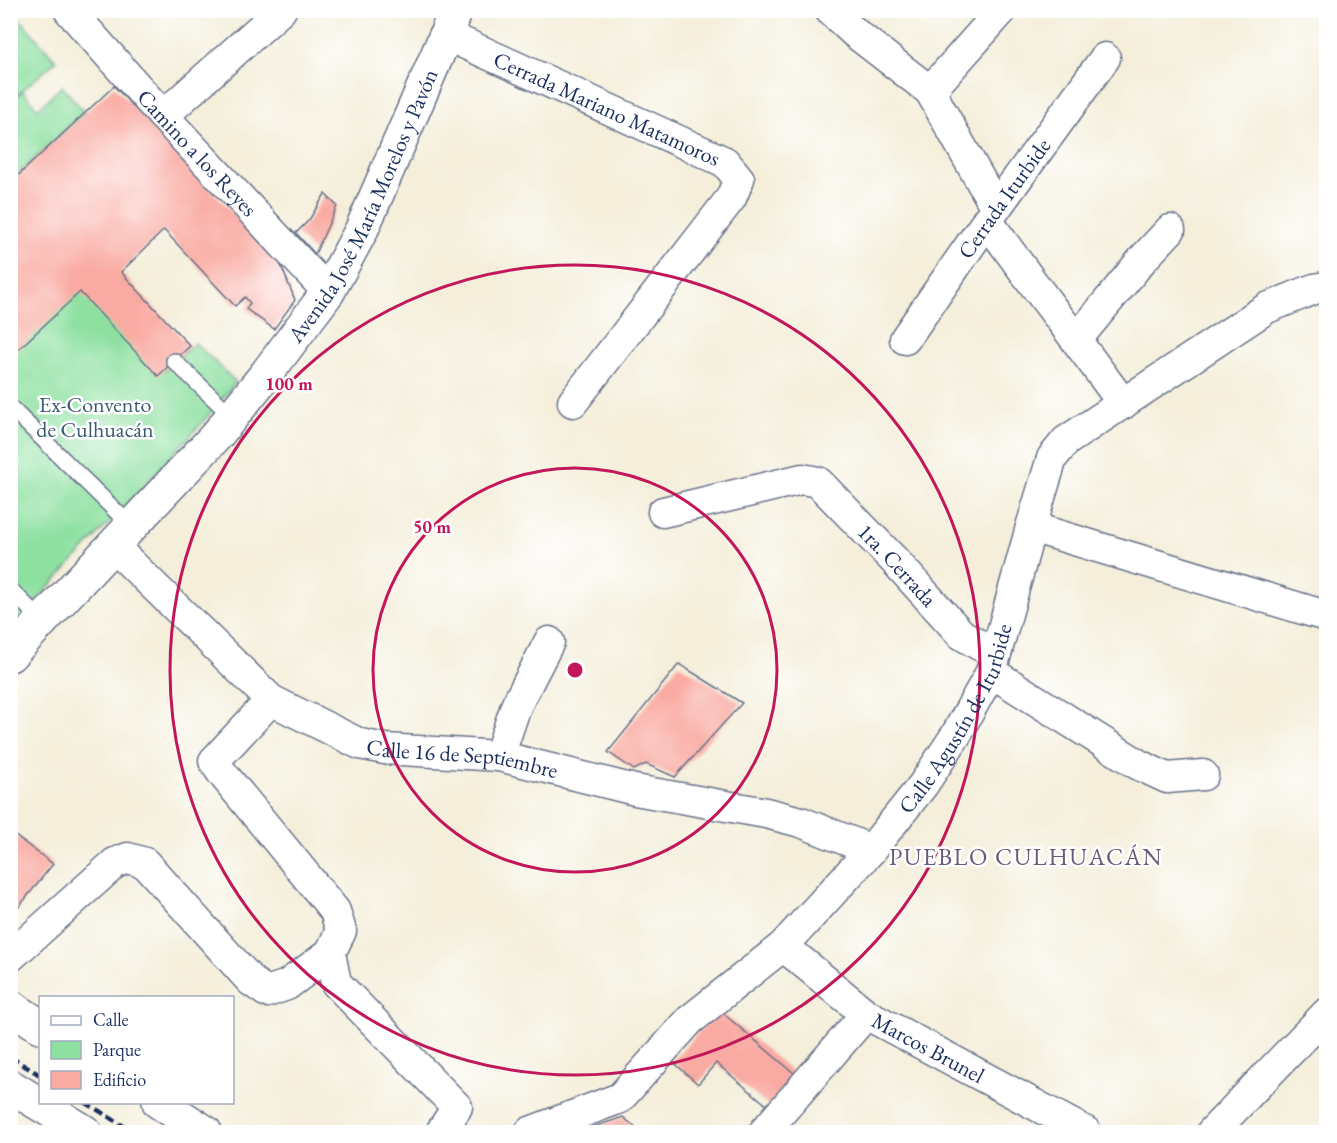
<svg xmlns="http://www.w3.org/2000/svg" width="1337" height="1143" font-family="'EB Garamond',serif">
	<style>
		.green { fill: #8ee0a1; stroke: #548880; stroke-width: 1.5 }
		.building { fill: #f9aaa2 }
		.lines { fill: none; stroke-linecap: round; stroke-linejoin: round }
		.lane-casing { stroke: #677289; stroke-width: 18 }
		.street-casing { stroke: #677289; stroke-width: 33 }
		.secondary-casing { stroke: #677289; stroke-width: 36 }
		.lane { stroke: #fff; stroke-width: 15 }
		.street { stroke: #fff; stroke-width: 30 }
		.secondary { stroke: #fff; stroke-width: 33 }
		.rail { stroke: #1b2f5e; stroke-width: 4.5; stroke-dasharray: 9 4.5; stroke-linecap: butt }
		.ring { fill: none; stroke: #c2185b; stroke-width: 3 }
		.labels { text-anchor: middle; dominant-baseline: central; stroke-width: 5; stroke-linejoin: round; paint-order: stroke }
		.street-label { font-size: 22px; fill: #1b2f5e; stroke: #fff }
		.park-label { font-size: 22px; fill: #385b6f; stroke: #fff }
		.neighbourhood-label { font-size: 24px; letter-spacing: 1.5px; fill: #695a76; stroke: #fff }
		.centre { fill: #c2185b; stroke: #fff; stroke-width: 3 }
		.ring-label { font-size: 18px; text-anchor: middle; font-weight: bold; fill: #c2185b; stroke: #fff; stroke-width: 5; stroke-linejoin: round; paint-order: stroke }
	</style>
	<rect width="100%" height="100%" fill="#fff"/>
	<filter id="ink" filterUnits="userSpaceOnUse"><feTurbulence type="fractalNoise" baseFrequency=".0167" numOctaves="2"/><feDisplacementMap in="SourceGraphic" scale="12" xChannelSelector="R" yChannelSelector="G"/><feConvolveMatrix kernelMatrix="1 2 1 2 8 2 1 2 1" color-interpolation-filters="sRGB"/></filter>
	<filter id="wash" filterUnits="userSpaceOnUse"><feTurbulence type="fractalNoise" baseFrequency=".008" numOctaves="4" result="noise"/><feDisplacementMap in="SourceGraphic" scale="24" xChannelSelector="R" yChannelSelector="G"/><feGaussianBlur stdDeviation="1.35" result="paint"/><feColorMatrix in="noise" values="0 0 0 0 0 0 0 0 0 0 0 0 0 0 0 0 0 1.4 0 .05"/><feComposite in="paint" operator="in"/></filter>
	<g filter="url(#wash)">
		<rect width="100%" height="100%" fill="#f4eeda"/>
		<g class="green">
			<polygon points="13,11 56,61 11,100 10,11"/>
			<polygon points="62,86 84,112 11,181 11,101 23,91 38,109"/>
			<polygon points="10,204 165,371 195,343 236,382 202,423 11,628"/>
		</g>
		<g id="blocks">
			<g class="building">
				<polygon points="114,86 280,263 295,300 274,329 246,309 250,303 245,297 235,306 164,230 121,272 190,346 158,376 80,292 10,357 10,183"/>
				<polygon points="325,194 337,206 315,254 296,233 309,220"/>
				<polygon points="679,664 742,703 675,777 646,764 634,770 608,752"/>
				<polygon points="10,832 53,864 10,918"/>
				<polygon points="719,1010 795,1074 768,1106 716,1063 698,1084 672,1061"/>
				<polygon points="623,1117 641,1132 579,1132"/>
			</g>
		</g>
	</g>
	<g filter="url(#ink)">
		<use href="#blocks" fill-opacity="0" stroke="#677289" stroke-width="1.5"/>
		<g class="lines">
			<g class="lane-casing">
				<g id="lane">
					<polyline points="174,361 232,416"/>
					<polyline points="10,407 132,527"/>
					<polyline points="10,589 43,622"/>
				</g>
			</g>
			<g class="street-casing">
				<g id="street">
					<path id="s1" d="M69 10 163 116 328 292"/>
					<polyline points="830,10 855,33 930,91 996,208"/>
					<path id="s2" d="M446 35 725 162 739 179 731 198 573 402"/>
					<polyline points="930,91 1002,10"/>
					<polyline points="163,116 281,10"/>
					<path d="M987 220C1031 283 1079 342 1123 404"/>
					<path id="s3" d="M905 339 996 208 1105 58"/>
					<polyline points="1077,339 1142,260 1170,230"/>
					<path id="s4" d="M663 512 802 479 818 482 895 561 961 634 979 645 997 650"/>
					<polyline points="1031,527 1326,616"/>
					<path id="s5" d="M114 547 271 700 360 744 385 749 499 756 635 790 766 813 801 822 871 850"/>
					<polyline points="991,672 1139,765 1167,778 1203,775"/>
					<polyline points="271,700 214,761 222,773 335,911 341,931 330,953 336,983 457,1107 441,1132"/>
					<polyline points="499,756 516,706 549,642"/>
					<path id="s6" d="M783 946 866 1014 1086 1132"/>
					<polyline points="10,957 115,863 128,858 145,863 251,981 267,992 287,985 330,953"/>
					<path id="s7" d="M530 1132 620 1098 690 1020 783 946 871 850 923 785 956 735 991 672 1031 527 1052 458 1066 441 1267 308 1314 289 1326 287"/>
					<polyline points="764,1132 866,1014"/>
					<polyline points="1212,1132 1326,1014"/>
				</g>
			</g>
			<g class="secondary-casing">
				<g id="secondary">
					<path id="s8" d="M10 655 217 435 267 373 328 292 361 231 446 35 455 10"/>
					<polyline points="10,1006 40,1026"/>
					<polyline points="10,1086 85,1132"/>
					<polyline points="159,1102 205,1132"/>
				</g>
			</g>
			<use href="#lane" class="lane"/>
			<use href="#street" class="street"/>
			<use href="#secondary" class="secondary"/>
			<g class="rail">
				<polyline points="10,1057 40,1075"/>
				<polyline points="85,1102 133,1132"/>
			</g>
		</g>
	</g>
	<g class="ring">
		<circle cx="575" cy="670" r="202"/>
		<circle cx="575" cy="670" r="405"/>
	</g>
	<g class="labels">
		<g class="street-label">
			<text stroke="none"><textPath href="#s2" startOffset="177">Cerrada Mariano Matamoros</textPath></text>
			<text stroke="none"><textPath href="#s1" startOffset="192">Camino a los Reyes</textPath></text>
			<text stroke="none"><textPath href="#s3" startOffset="172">Cerrada Iturbide</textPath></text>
			<text stroke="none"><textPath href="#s8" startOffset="576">Avenida José María Morelos y Pavón</textPath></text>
			<text stroke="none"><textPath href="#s4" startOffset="274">1ra. Cerrada</textPath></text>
			<text stroke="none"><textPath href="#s7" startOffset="608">Calle Agustín de Iturbide</textPath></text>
			<text stroke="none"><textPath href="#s5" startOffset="422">Calle 16 de Septiembre</textPath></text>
			<text stroke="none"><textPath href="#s6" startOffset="178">Marcos Brunel</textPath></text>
		</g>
		<g class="park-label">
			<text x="95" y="404">Ex-Convento<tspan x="95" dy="25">de Culhuacán</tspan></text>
		</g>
		<g class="neighbourhood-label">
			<text x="1026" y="856">PUEBLO CULHUACÁN</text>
		</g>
	</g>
	<circle cx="575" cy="670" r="9" class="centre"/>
	<g class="ring-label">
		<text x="289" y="390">100 m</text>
		<text x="432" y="533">50 m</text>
	</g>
	<rect width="1337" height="1143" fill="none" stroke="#fff" stroke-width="36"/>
	<rect x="39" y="996" width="195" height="108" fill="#ffffff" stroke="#a4acbf" stroke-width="1.5"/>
	<rect x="51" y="1016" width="30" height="9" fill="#ffffff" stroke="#a4acbf" stroke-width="1.5"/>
	<text x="93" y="1026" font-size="18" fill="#1b2f5e">Calle</text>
	<rect x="51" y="1041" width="30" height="18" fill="#8ee0a1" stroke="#a4acbf" stroke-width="1.5"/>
	<text x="93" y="1056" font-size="18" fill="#1b2f5e">Parque</text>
	<rect x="51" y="1071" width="30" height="18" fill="#f9aaa2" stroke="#a4acbf" stroke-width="1.5"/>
	<text x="93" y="1086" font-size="18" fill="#1b2f5e">Edificio</text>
</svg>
